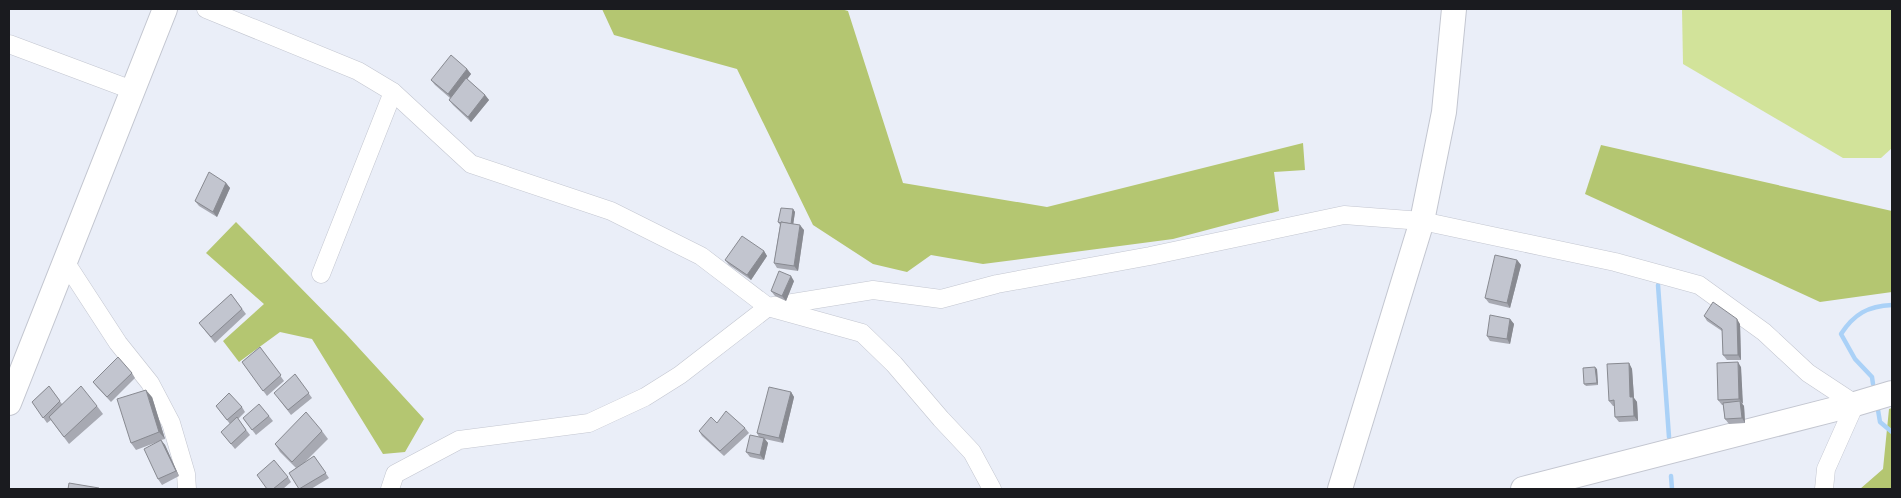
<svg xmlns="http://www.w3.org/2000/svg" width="1901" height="498" font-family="Overpass,sans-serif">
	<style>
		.green { fill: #d2e39a }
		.forest { fill: #b4c671 }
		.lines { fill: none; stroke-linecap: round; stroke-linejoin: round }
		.stream { stroke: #aad1f7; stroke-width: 4.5 }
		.street-casing { stroke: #c3c6d0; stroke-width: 19 }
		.secondary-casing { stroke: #c3c6d0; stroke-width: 26 }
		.street { stroke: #fff; stroke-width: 18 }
		.secondary { stroke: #fff; stroke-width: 24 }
		.wall { fill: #a7a9b2 }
		.shaded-wall { fill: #888a91 }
		.building { fill: #c2c5cf; stroke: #888a91 }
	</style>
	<rect width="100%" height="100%" fill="#eaeef8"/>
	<polygon class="green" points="1682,9 1892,9 1892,148 1881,158 1843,158 1683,64"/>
	<g class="forest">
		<polygon points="602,9 841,9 848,11 903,183 1047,207 1303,143 1305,170 1274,172 1279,211 1173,239 983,264 931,255 907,272 873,264 813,225 737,69 614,35"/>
		<polygon points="1601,145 1892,211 1892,292 1820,302 1585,194"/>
		<polygon points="236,222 346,334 424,419 405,452 383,454 312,339 280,332 239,362 223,341 264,304 206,253"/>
		<polygon points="1892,408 1892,489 1860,489 1883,469 1889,409"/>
	</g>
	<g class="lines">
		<g class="stream">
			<polyline points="1658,285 1669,437"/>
			<path d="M1873 384 1872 377 1855 359 1841 334C1854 314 1868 306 1892 305"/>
			<polyline points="1878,410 1880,422 1892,432"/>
			<polyline points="1671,476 1672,489"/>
		</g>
		<g class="street-casing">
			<g id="street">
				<polyline points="206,9 358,71 393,92 471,164 611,211 701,256 768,307 862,333 894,364 941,419 972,452 992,489"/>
				<polyline points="9,44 132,90"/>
				<polyline points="64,260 118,343 150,383 171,423 186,474 187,489"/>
				<polyline points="321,274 393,92"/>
				<polyline points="390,489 395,474 459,440 589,423 645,397 680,375 768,307 873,290 941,299 997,284 1150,256 1344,215 1422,221 1615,262 1699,285 1764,332 1808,373 1855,404 1826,469 1824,489"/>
			</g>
		</g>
		<g class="secondary-casing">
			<g id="secondary">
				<polyline points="9,403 165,9"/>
				<polyline points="1340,489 1422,221 1444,112 1454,9"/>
				<polyline points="1523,489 1855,404 1892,393"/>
			</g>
		</g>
		<use href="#street" class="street"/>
		<use href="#secondary" class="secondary"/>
	</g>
	<g class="wall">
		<polygon points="467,69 471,74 467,79 485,95 489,100 471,122 453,105 449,100 450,98 435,85 431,80"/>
		<polygon points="226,183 230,188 217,217 199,206 195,201"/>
		<polygon points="793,209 795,212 793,224 804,230 798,271 777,268 774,263 780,225 778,222"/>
		<polygon points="764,251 767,256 751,280 729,265 725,260"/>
		<polygon points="1517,260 1521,265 1510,308 1489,303 1485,298"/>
		<polygon points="794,281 786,301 775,296 771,291"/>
		<polygon points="231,294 246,314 215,343 199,323"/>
		<polygon points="1704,316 1740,324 1741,360 1727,360 1723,355 1722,331 1707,321"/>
		<polygon points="1510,319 1514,324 1510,344 1490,341 1487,336"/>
		<polygon points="260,347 284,381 267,396 242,362"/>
		<polygon points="1629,363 1632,369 1634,398 1637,402 1638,421 1619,422 1615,417 1614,406 1613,406 1609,401"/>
		<polygon points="1741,367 1742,404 1744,406 1745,423 1729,424 1725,419 1723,405 1722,405 1718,400"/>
		<polygon points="1597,369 1598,385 1586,386 1584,384"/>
		<polygon points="132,373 135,378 111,402 97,387 93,382"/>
		<polygon points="295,374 312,398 291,415 278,398"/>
		<polygon points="49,386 62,404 97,406 103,414 69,444 51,420 47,423 32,402"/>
		<polygon points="791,392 794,397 783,443 765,439 768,443 764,460 750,457 746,452 759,437 757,433"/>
		<polygon points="152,397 165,439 161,440 165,445 179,476 162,485 158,479 160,441 136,450 131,443"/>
		<polygon points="216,406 242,407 245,412 238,419 250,435 235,449 221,432 230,424"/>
		<polygon points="269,416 273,421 256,435 243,418"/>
		<polygon points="717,423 745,428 749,433 724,456 702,436 699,431"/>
		<polygon points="322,431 328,439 303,464 314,456 329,478 311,489 300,489 289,473 296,468 280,452 275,444"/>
		<polygon points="288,477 291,482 283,489 267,489"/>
	</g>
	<g class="shaded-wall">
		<polygon points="467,69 471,74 452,99 448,94"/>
		<polygon points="485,95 489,100 471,122 468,117"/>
		<polygon points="226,183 230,188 217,217 213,212"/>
		<polygon points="793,209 795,212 793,226 791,224"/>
		<polygon points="800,225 804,230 798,271 794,266"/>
		<polygon points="764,251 767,256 751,280 747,275"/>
		<polygon points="1517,260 1521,265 1510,308 1507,303"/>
		<polygon points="791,276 794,281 786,301 782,296"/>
		<polygon points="1510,319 1514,324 1510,344 1507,339"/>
		<polygon points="1737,319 1740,324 1741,360 1738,355"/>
		<polygon points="1738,362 1741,367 1743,404 1739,399"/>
		<polygon points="1629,363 1632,369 1634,398 1637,402 1638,421 1634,416 1630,397"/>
		<polygon points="1595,367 1597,369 1598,385 1597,383"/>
		<polygon points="146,390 152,397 165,439 159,432"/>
		<polygon points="791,392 794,397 783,443 779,438"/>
		<polygon points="1740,401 1744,406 1745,423 1742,418"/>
		<polygon points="764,438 768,443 764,460 760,455"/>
		<polygon points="161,440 165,445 179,476 176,471"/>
	</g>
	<g class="building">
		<polygon points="451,55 467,69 448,94 431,80"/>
		<polygon points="466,78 485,95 468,117 449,100"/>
		<polygon points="209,172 226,183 213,212 195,201"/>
		<polygon points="781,208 793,209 791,224 781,222 781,223 778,222"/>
		<polygon points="781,222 800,225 794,266 774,263"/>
		<polygon points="742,236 764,251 747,275 725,260"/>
		<polygon points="1495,255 1517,260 1507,303 1485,298"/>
		<polygon points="779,271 791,276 782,296 771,291"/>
		<polygon points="231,294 242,309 211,337 199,323"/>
		<polygon points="1713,302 1737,319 1738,355 1723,355 1722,329 1704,316"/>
		<polygon points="1490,315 1510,319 1507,339 1487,336"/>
		<polygon points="260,347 281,375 263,391 242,362"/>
		<polygon points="118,357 132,373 107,397 93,382"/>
		<polygon points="1738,362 1739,399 1718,400 1717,363"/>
		<polygon points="1629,363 1630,397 1633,397 1634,416 1615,417 1614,400 1609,401 1607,364"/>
		<polygon points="1595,367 1597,383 1584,384 1583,368"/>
		<polygon points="295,374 309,393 288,410 274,393"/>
		<polygon points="49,386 60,401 43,418 32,402"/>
		<polygon points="81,386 97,406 64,437 49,417"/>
		<polygon points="769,387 791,392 779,438 757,433"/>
		<polygon points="146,390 159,432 131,443 117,399"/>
		<polygon points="229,393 242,407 227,420 216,406"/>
		<polygon points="1740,401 1742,418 1725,419 1723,403"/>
		<polygon points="259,404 269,416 252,430 243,418"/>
		<polygon points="726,411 745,428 720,451 699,431 711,417 717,423"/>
		<polygon points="306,412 322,431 292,462 275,444"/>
		<polygon points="237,417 246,430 231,444 221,432"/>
		<polygon points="750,435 764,438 760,455 746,452"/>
		<polygon points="161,440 176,471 158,479 144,449"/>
		<polygon points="314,456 326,473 299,489 289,473"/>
		<polygon points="274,460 288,477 273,489 267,489 257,475"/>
		<polygon points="69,483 99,488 99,489 68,489"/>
	</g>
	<rect width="1901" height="498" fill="none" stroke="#1a1b1f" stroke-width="20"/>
</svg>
